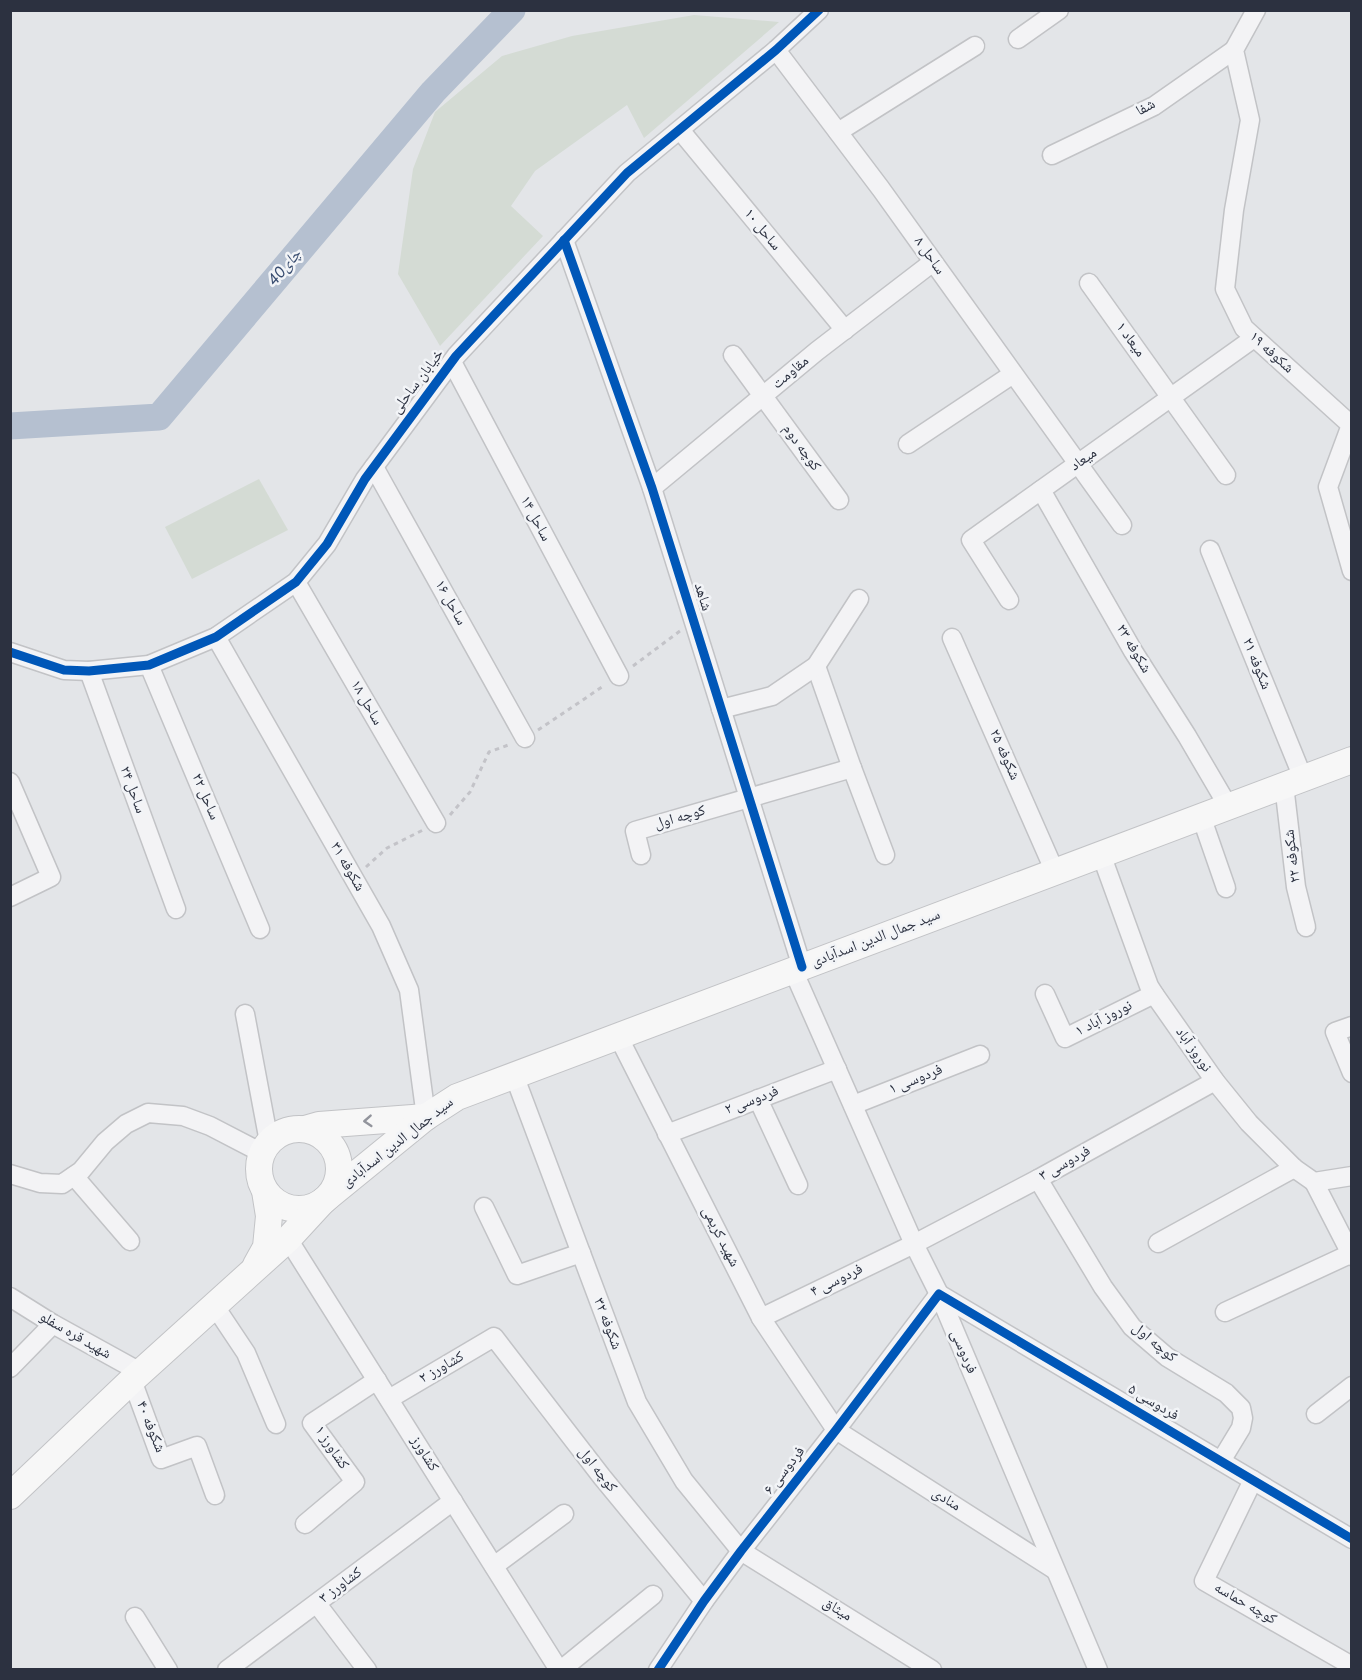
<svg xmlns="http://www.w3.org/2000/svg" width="1362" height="1680" font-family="Overpass,'Noto Naskh Arabic',sans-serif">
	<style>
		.green { fill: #d4dbd4 }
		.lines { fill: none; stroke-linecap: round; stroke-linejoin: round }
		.river { stroke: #b5c0d0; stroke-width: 27 }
		.minor-casing { stroke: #c2c3c6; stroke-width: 21 }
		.secondary-casing { stroke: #c2c3c6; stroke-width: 28 }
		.path { stroke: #c3c3c8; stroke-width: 3; stroke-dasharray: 4.5 4.5; stroke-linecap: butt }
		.minor { stroke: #f3f3f5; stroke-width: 18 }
		.secondary { stroke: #f7f7f7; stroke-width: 26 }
		.cycleway-casing { stroke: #f2f4f7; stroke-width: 13 }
		.cycleway { stroke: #0057b8; stroke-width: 9 }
		.oneway { stroke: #92949c }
		.labels { text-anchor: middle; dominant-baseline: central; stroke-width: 5; stroke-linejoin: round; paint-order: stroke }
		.street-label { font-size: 15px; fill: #2c3140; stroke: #f2f4f7 }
		.water-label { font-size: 16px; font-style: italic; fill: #394d70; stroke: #f2f4f7 }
	</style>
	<rect width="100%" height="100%" fill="#e3e5e8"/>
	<g class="green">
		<polygon points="694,15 779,22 644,138 627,105 535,171 511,206 543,236 440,346 398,274 413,169 435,112 502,56 572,36"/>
		<polygon points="259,479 288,530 192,579 165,527"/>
	</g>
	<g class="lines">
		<polyline class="river" points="10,426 159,417 433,92 512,10"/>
		<g class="minor-casing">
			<g id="minor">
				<polyline points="1256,10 1234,50 1250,120 1234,210 1225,289 1244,328 1351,425 1328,487 1352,571"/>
				<polyline points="1018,39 1059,10"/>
				<polyline points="776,50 881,189 1122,525"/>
				<polyline points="680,130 845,330"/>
				<polyline points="838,132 975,46"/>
				<polyline points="1052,155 1154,106 1234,50"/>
				<polyline points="564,240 652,488 802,967"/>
				<polyline points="1089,283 1226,475"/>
				<polyline points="733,355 839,500"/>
				<polyline points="452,362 619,676"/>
				<polyline points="908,444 1013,374"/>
				<polyline points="374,467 525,738"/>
				<polyline points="652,488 817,351 933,262"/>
				<polyline points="1041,490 1133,651 1187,736 1228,806"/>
				<polyline points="1210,550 1303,778"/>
				<polyline points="296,582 436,823"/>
				<polyline points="1009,600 971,540 1254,338"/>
				<polyline points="216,637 381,926 409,990 426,1117"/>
				<polyline points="952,638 1055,872"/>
				<polyline points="10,652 64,670 89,671 149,665 216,637 296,582 327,544 365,479 456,356 627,173 776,50 819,10"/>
				<polyline points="149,665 260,929"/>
				<polyline points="816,666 852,768 885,855"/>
				<polyline points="89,671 176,909"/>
				<polyline points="721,709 772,696 816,666 859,599"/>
				<polyline points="10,782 51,877 10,897"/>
				<polyline points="1284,785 1296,887 1306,927"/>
				<polyline points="1201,816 1226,888"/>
				<polyline points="1101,854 1149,986 1154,994 1215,1081 1249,1123 1294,1168 1314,1182 1352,1176"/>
				<polyline points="641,855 635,831 852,768"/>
				<polyline points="793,970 914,1244 939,1294 1098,1670"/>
				<polyline points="1045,994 1065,1038 1154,994"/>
				<polyline points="245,1014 269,1142"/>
				<polyline points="1352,1026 1335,1032 1352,1073"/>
				<polyline points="618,1036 761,1318 836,1430 1055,1570"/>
				<polyline points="514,1075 637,1402 684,1481 741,1551 932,1670"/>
				<polyline points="758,1099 798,1185"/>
				<polyline points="853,1105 980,1055"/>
				<polyline points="667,1134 837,1069"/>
				<polyline points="10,1174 40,1183 62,1184 81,1171 105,1142 126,1124 148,1113 183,1116 210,1126 262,1153"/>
				<polyline points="74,1176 130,1241"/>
				<polyline points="1038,1179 1103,1287 1132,1327 1167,1357 1226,1393 1241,1408 1243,1418 1241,1428 1221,1461"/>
				<polyline points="1314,1182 1352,1256"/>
				<polyline points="484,1207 517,1275 581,1253"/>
				<polyline points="288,1239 559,1670"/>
				<polyline points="1158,1243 1294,1168"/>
				<polyline points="10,1297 53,1324 140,1372"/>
				<polyline points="214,1305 246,1353 276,1424"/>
				<polyline points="1225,1312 1350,1254"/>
				<polyline points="761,1318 914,1244 1038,1179 1215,1081"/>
				<polyline points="10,1368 53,1324"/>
				<polyline points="132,1380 161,1459 197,1446 215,1495"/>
				<polyline points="389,1399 494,1337 602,1477 704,1601"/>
				<polyline points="1316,1414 1352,1386"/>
				<polyline points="1253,1480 1204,1581 1352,1666"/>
				<polyline points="305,1524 355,1482 312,1423 377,1380"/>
				<polyline points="494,1566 564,1514"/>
				<polyline points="317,1604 367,1670"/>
				<polyline points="135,1617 168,1670"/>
				<polyline points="227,1670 453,1501"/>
				<polyline points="561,1670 653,1595"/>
				<polyline points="658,1670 704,1601 741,1551 836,1430 939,1294 1352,1539"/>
			</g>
		</g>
		<g class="secondary-casing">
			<g id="secondary">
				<polyline points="305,1129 319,1125 426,1117"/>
				<circle cx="299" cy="1169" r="40"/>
				<polyline points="256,1265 266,1247 269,1216 265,1191"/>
				<polyline points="10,1496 132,1380 288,1239 323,1201 426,1117 457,1097 1352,760"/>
			</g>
		</g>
		<g class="path">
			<polyline points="633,666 680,631"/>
			<polyline points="538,730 605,685"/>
			<polyline points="450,815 470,792 489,752 511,744"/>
			<polyline points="366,867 387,848 423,830"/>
		</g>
		<use href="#minor" class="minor"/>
		<use href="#secondary" class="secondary"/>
		<g class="cycleway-casing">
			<g id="cycleway">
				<polyline points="564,240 652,488 802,967"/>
				<polyline points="10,652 64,670 89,671 149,665 216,637 296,582 327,544 365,479 456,356 627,173 776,50 819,10"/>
				<polyline points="658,1670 704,1601 741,1551 836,1430 939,1294 1352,1539"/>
			</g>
		</g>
		<use href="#cycleway" class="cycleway"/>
	</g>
	<defs><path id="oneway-chevron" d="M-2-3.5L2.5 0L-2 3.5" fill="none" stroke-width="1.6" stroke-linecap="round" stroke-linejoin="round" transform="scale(1.5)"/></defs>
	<use class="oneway" href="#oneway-chevron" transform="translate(368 1121) rotate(176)"/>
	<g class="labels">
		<g class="street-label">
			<text transform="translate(1146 108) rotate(-29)">شفا</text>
			<text transform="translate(762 230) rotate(51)">ساحل ۱۰</text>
			<text transform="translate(929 256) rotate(55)">ساحل ۸</text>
			<text transform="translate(1130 340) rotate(54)">میعاد ۱</text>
			<text transform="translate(1271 353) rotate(42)">شکوفه ۱۹</text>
			<text transform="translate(791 373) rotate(-40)">مقاومت</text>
			<text transform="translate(418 382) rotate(-53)">خیابان ساحلی</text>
			<text transform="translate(801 448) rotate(54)">کوچه دوم</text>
			<text transform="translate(1084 460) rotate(-35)">میعاد</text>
			<text transform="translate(535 519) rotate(62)">ساحل ۱۴</text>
			<text transform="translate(702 597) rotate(73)">شاهد</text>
			<text transform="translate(450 603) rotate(61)">ساحل ۱۶</text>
			<text transform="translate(1133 649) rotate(59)">شکوفه ۲۳</text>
			<text transform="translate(1256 664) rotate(68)">شکوفه ۲۱</text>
			<text transform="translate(366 703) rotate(60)">ساحل ۱۸</text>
			<text transform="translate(1004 755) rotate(66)">شکوفه ۲۵</text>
			<text transform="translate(132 790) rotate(70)">ساحل ۲۴</text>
			<text transform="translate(205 797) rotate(67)">ساحل ۲۲</text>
			<text transform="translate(680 818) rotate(-16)">کوچه اول</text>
			<text transform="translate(1293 856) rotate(-97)">شکوفه ۲۲</text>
			<text transform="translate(347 867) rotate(60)">شکوفه ۳۱</text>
			<text transform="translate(876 939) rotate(-21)">سید جمال الدین اسدآبادی</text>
			<text transform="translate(1104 1019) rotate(-27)">نوروز آباد ۱</text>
			<text transform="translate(1193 1050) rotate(55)">نوروز آباد</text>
			<text transform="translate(916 1080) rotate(-22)">فردوسی ۱</text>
			<text transform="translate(752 1101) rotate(-21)">فردوسی ۲</text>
			<text transform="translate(398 1143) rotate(-38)">سید جمال الدین اسدآبادی</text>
			<text transform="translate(1065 1164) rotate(-29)">فردوسی ۳</text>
			<text transform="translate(720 1237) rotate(63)">شهید کریمی</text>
			<text transform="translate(837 1281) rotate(-26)">فردوسی ۴</text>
			<text transform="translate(607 1324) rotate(69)">شکوفه ۳۲</text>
			<text transform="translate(75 1336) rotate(30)">شهید قره سفلو</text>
			<text transform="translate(1154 1343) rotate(40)">کوچه اول</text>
			<text transform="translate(963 1352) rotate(67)">فردوسی</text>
			<text transform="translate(442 1368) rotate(-30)">کشاورز ۲</text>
			<text transform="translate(1153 1403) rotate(31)">فردوسی ۵</text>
			<text transform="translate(150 1427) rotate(68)">شکوفه ۴۰</text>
			<text transform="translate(331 1448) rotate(56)">کشاورز ۱</text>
			<text transform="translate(424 1454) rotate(58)">کشاورز</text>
			<text transform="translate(597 1470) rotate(52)">کوچه اول</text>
			<text transform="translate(785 1471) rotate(-52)">فردوسی ۶</text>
			<text transform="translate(946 1500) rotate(32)">منادی</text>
			<text transform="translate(341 1586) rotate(-37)">کشاورز ۳</text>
			<text transform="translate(1245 1604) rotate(30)">کوچه حماسه</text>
			<text transform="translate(837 1610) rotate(32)">میثاق</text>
		</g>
		<g class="water-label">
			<text transform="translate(285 268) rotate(-50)">40چای</text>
		</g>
	</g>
	<rect width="1362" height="1680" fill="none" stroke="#2c3140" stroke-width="24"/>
</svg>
